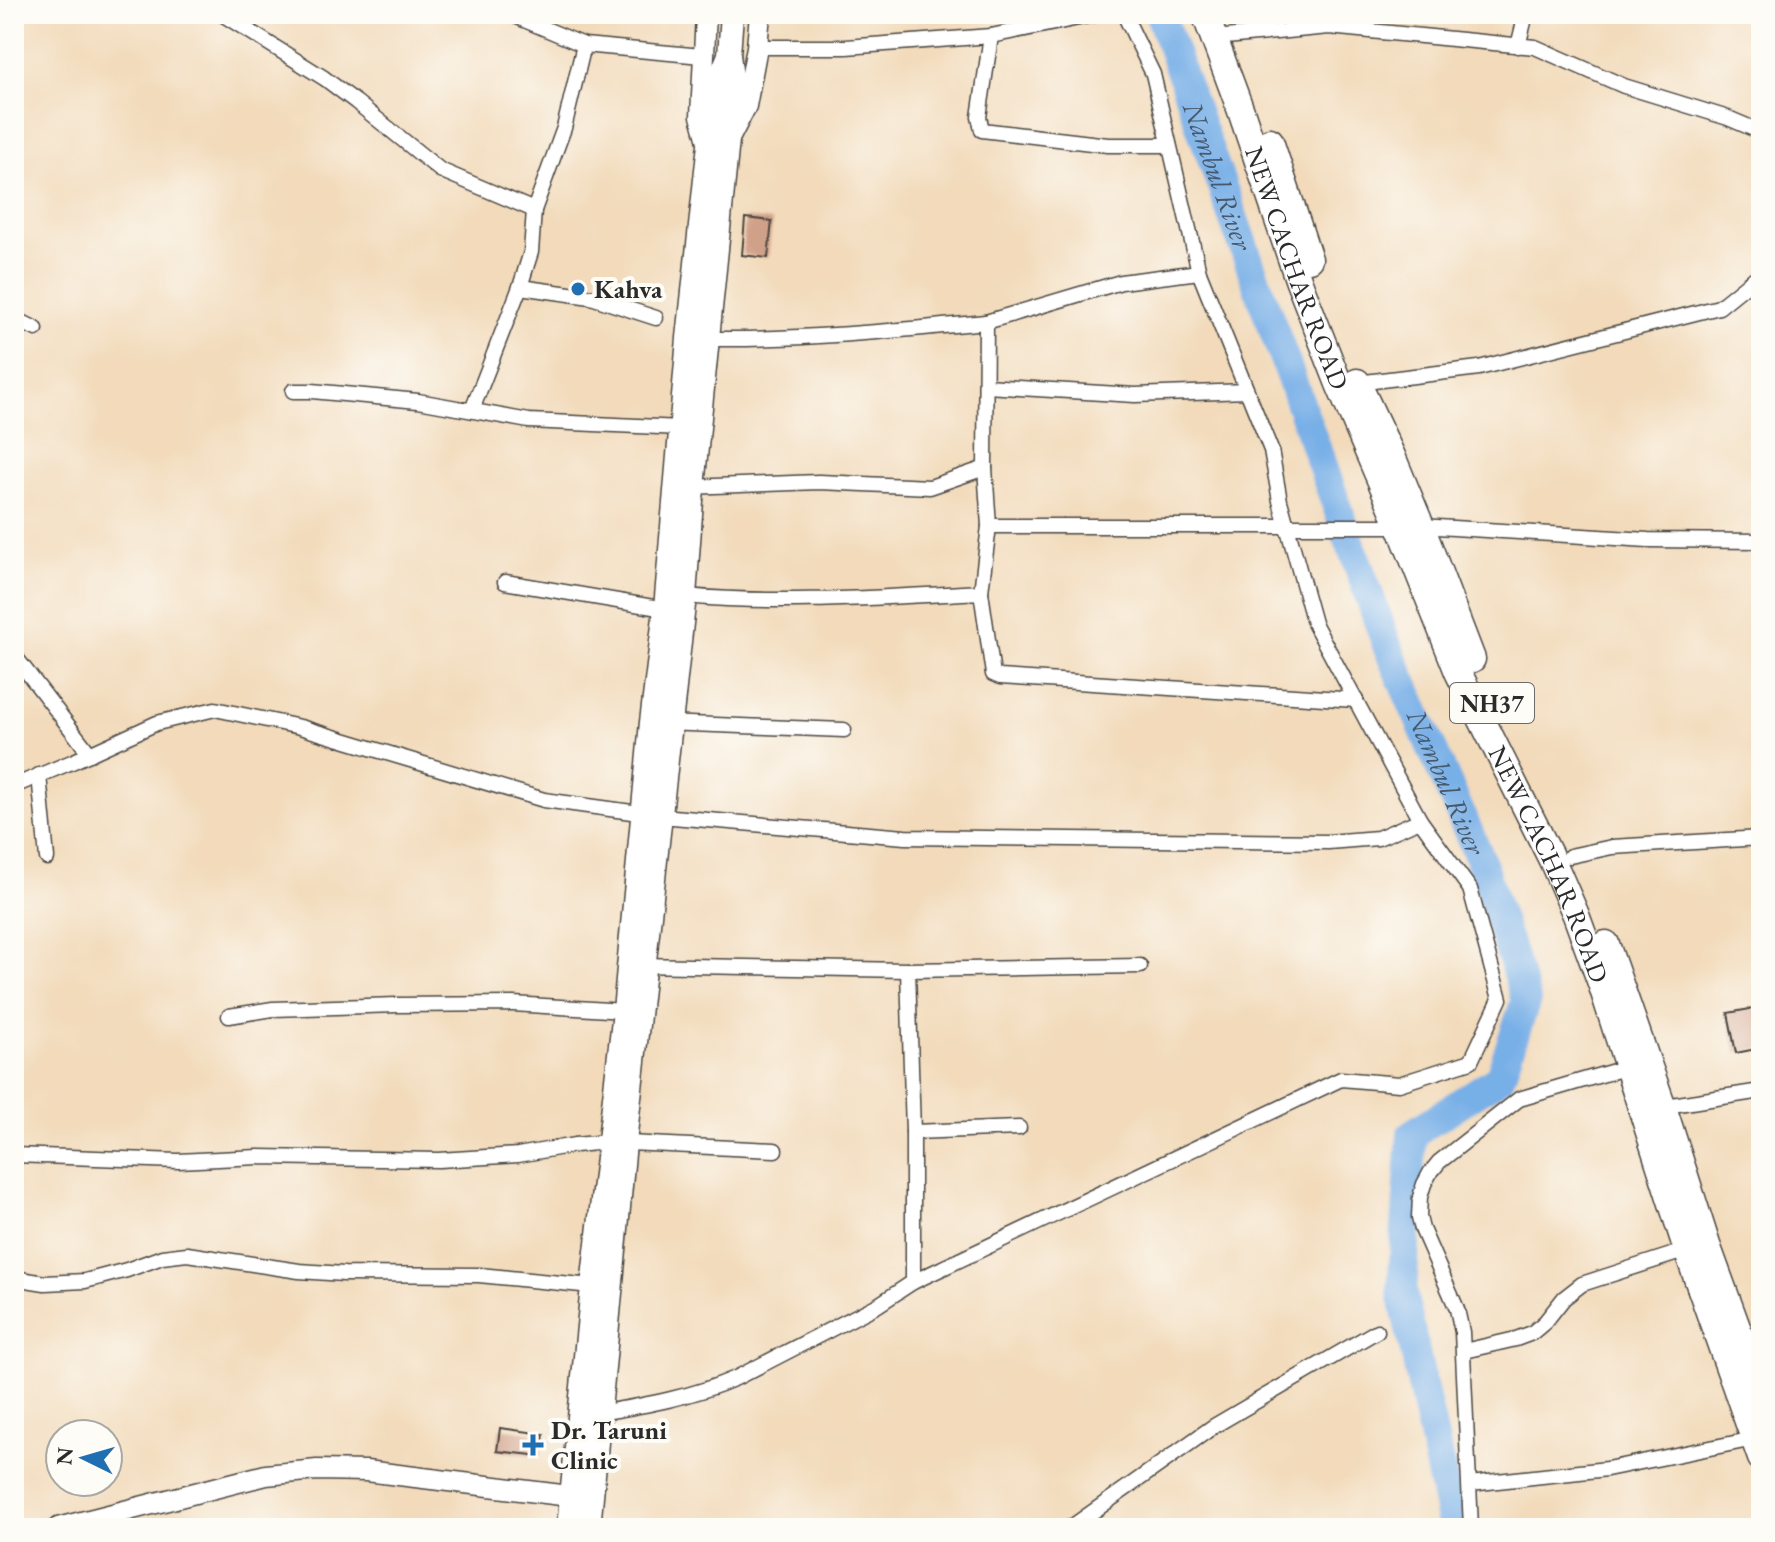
<svg xmlns="http://www.w3.org/2000/svg" width="1775" height="1542" font-family="'EB Garamond',serif">
	<style>
		.lines { fill: none; stroke-linecap: round; stroke-linejoin: round }
		.river { stroke: #77afe7; stroke-width: 30 }
		.building { fill: #d1a088 }
		.street-casing { stroke: #494540; stroke-width: 17 }
		.secondary-casing { stroke: #494540; stroke-width: 23 }
		.primary-casing { stroke: #494540; stroke-width: 25 }
		.highway-casing { stroke: #494540; stroke-width: 29 }
		.street { stroke: #fff; stroke-width: 14 }
		.secondary { stroke: #fff; stroke-width: 20 }
		.primary { stroke: #fff; stroke-width: 22 }
		.highway { stroke: #fff; stroke-width: 26 }
		.poi-dot { fill: #1f6fb2; stroke: #fdfcf7; stroke-width: 3 }
		.labels { text-anchor: middle; dominant-baseline: central; stroke-width: 8; stroke-linejoin: round; paint-order: stroke }
		.shield { fill: #fdfcf7; stroke: #6a6a68; stroke-width: 2 }
		.shield-label { font-size: 24px; font-weight: bold; fill: #2b2b2b }
		.street-label { font-size: 26px; fill: #2b2b2b; stroke: #fdfcf7 }
		.poi-label { font-size: 26px; font-weight: bold; fill: #2b2b2b; stroke: #fdfcf7; text-anchor: start }
		.water-label { font-size: 28px; font-style: italic; fill: #46596d; stroke: #fdfcf7 }
	</style>
	<rect width="100%" height="100%" fill="#fdfcf7"/>
	<filter id="ink" filterUnits="userSpaceOnUse"><feTurbulence type="fractalNoise" baseFrequency=".0125" numOctaves="2"/><feDisplacementMap in="SourceGraphic" scale="16" xChannelSelector="R" yChannelSelector="G"/><feConvolveMatrix kernelMatrix="1 2 1 2 8 2 1 2 1" color-interpolation-filters="sRGB"/></filter>
	<filter id="wash" filterUnits="userSpaceOnUse"><feTurbulence type="fractalNoise" baseFrequency=".006" numOctaves="4" result="noise"/><feDisplacementMap in="SourceGraphic" scale="32" xChannelSelector="R" yChannelSelector="G"/><feGaussianBlur stdDeviation="1.8" result="paint"/><feColorMatrix in="noise" values="0 0 0 0 0 0 0 0 0 0 0 0 0 0 0 0 0 1.4 0 .05"/><feComposite in="paint" operator="in"/></filter>
	<g filter="url(#wash)">
		<rect width="100%" height="100%" fill="#f2daba"/>
		<g class="lines">
			<path class="river" id="s1" d="M1160 14 1388 648 1479 856 1526 1000 1500 1077 1412 1134 1402 1292 1453 1528"/>
		</g>
		<g id="blocks">
			<g class="building">
				<polygon points="745,218 772,221 768,258 742,255"/>
				<polygon points="1761,1007 1761,1048 1736,1053 1728,1013"/>
				<polygon points="500,1428 544,1434 541,1456 497,1451"/>
			</g>
		</g>
	</g>
	<g filter="url(#ink)">
		<use href="#blocks" fill-opacity="0" stroke="#494540" stroke-width="2"/>
		<g class="lines">
			<g class="street-casing">
				<g id="street">
					<polyline points="222,14 324,78 356,102 440,170 534,210"/>
					<polyline points="510,14 584,45 702,56"/>
					<polyline points="1124,14 1153,74 1199,272"/>
					<polyline points="991,36 979,117 982,130 1108,145 1169,145"/>
					<polyline points="1215,38 1329,27 1535,47 1624,86 1728,118 1761,132"/>
					<polyline points="1518,46 1526,14"/>
					<polyline points="757,47 846,47 991,36 1098,14"/>
					<polyline points="520,287 591,297 656,318"/>
					<polyline points="14,318 36,329"/>
					<polyline points="986,322 1121,282 1199,272 1271,450 1280,501 1287,526 1421,526 1648,540 1761,541"/>
					<polyline points="1357,383 1479,368 1719,307 1761,273"/>
					<polyline points="986,386 1135,395 1247,391"/>
					<polyline points="293,391 312,391 418,401 529,421 681,428"/>
					<polyline points="472,410 520,287 531,252 534,210 564,128 584,45"/>
					<polyline points="985,468 989,526"/>
					<path d="M688 487 819 482 930 487 985 468 986 322C894 331 801 340 707 339"/>
					<polyline points="505,582 665,609"/>
					<polyline points="981,592 993,674 1000,677 1356,700"/>
					<polyline points="14,655 90,754"/>
					<polyline points="664,723 844,730"/>
					<polyline points="39,775 47,858"/>
					<polyline points="14,786 74,761 157,723 215,709 300,727 544,800 661,816 905,837 1328,842 1378,838 1420,820"/>
					<polyline points="1570,856 1612,847 1761,838"/>
					<polyline points="637,965 908,970"/>
					<polyline points="229,1016 273,1009 397,1005 513,1004 624,1011"/>
					<polyline points="1659,1107 1761,1091"/>
					<polyline points="913,1132 1019,1128"/>
					<polyline points="14,1155 178,1161 258,1157 439,1160 518,1155 575,1145 608,1142 775,1150"/>
					<polyline points="14,1278 45,1283 85,1281 127,1270 162,1257 187,1254 299,1271 344,1274 479,1275 592,1286"/>
					<polyline points="913,1282 913,1132 908,970 1140,966"/>
					<polyline points="1464,1351 1516,1339 1532,1333 1545,1322 1564,1298 1582,1284 1687,1250"/>
					<path d="M599 1413C647 1405 692 1397 736 1378L878 1305 913 1282 1341 1079 1399 1084 1471 1061 1500 999 1470 889 1420 820 1314 623 1287 526H989L981 592C882 597 783 605 685 596"/>
					<polyline points="1470,1484 1607,1469 1754,1439"/>
					<polyline points="1070,1528 1214,1426 1377,1331"/>
					<polyline points="1471,1528 1462,1332 1457,1309 1422,1229 1419,1217 1420,1197 1424,1184 1430,1173 1439,1162 1519,1099 1628,1067"/>
				</g>
			</g>
			<g class="secondary-casing">
				<g id="secondary">
					<polyline points="706,14 701,116 709,145"/>
					<polyline points="730,137 746,106 757,47 760,14"/>
					<polyline points="58,1528 266,1475 317,1470 366,1471 586,1498"/>
				</g>
			</g>
			<g class="primary-casing">
				<g id="primary">
					<polyline points="568,1528 592,1286 624,1011 651,722 665,609 688,338 706,170 716,86 729,55"/>
					<polyline points="589,1528 625,1143 685,596 693,487 728,140 733,85 729,55 732,14"/>
				</g>
			</g>
			<g class="highway-casing">
				<g id="highway">
					<path id="s2" d="M1205 14 1241 111 1299 282 1339 384 1400 526 1458 672 1552 860 1576 915 1601 983 1687 1250 1761 1458"/>
					<polyline points="1270,141 1309,259"/>
					<polyline points="1357,382 1392,456 1421,526 1472,659"/>
					<polyline points="1606,944 1663,1107 1707,1245 1761,1393"/>
				</g>
			</g>
			<use href="#street" class="street"/>
			<use href="#secondary" class="secondary"/>
			<use href="#primary" class="primary"/>
			<use href="#highway" class="highway"/>
		</g>
	</g>
	<g class="poi-dot">
		<circle cx="578" cy="289" r="8"/>
		<path d="M529 1433h8v8h8v8h-8v8h-8v-8h-8v-8h8z"/>
	</g>
	<g class="labels">
		<rect class="shield" x="1450" y="683" width="84" height="40" rx="6"/>
		<g class="shield-label">
			<text x="1492" y="703">NH37</text>
		</g>
		<g class="street-label">
			<text stroke="none"><textPath href="#s2" startOffset="270">NEW CACHAR ROAD</textPath></text>
			<text stroke="none"><textPath href="#s2" startOffset="918">NEW CACHAR ROAD</textPath></text>
		</g>
		<g class="poi-label">
			<text x="594" y="289">Kahva</text>
			<text x="551" y="1430">Dr. Taruni<tspan x="551" dy="30">Clinic</tspan></text>
		</g>
		<g class="water-label">
			<text stroke="none"><textPath href="#s1" startOffset="172">Nambul River</textPath></text>
			<text stroke="none"><textPath href="#s1" startOffset="820">Nambul River</textPath></text>
		</g>
	</g>
	<rect width="1775" height="1542" fill="none" stroke="#fdfcf7" stroke-width="48"/>
	<g transform="translate(84 1458) rotate(275)"><circle r="38" fill="#fdfcf7" stroke="#a9a8a5" stroke-width="2"/>
	<path d="M0-6L14 30L0 20L-14 30Z" fill="#1f6fb2"/>
	<text y="-12" font-size="22" font-weight="bold" text-anchor="middle" fill="#2b2b2b">N</text>
	</g>
</svg>
